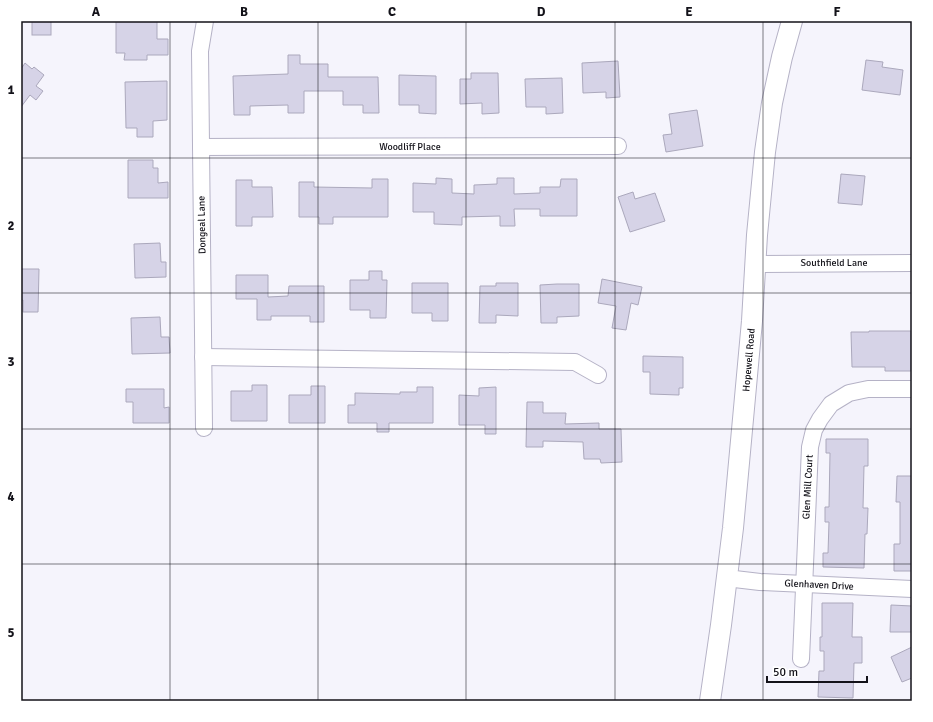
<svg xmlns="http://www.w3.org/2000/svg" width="933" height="722" font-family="Signika,sans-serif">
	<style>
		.building { fill: #d6d3e7; stroke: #aba8bc }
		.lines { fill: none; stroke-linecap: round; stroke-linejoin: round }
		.minor-casing { stroke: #b5b2c6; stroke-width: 18 }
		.tertiary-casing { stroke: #b5b2c6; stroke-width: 22 }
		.minor { stroke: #fff; stroke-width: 16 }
		.tertiary { stroke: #fff; stroke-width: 20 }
		.grid { fill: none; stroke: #131219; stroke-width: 1; stroke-opacity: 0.55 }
		.labels { text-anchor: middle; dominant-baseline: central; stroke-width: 3; stroke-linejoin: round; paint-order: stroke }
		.street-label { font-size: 10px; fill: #131219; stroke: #fff }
		.neatline { fill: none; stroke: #131219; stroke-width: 1.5 }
		.grid-label { font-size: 13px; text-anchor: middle; font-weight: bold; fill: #131219 }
	</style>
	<rect width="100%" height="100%" fill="#f5f4fc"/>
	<g class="building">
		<rect x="32" y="21" width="19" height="14"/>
		<polygon points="116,21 157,21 157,39 168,39 168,55 147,55 147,60 124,60 125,53 116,53"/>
		<polygon points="288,55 300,55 300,64 328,64 328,77 378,77 379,113 363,113 363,105 343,105 343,91 304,91 304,113 288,113 288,105 250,106 250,115 234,115 233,76 288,74"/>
		<polygon points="866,60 883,62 882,67 903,70 900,95 862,90"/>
		<polygon points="618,61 620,97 606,98 606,92 583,93 582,63"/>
		<polygon points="25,63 32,69 34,67 44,75 36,86 43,91 36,100 30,95 21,107 21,69"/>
		<polygon points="471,73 498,73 499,113 482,114 482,103 460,104 460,79 471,79"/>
		<polygon points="399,75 436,76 436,114 419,113 419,105 399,105"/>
		<polygon points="562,78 563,113 546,114 546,107 526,107 525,79"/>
		<polygon points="167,81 167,120 153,121 153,137 137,137 137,128 126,128 125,82"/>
		<polygon points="697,110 703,146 666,152 663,135 672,134 669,114"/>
		<polygon points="128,160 153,160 153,168 158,168 158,183 168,182 168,198 128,198"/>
		<polygon points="841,174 865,176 862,205 838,203"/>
		<polygon points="436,178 452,179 452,193 474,194 474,185 497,184 497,178 514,178 514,194 540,193 540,187 560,187 561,179 577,179 577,216 540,216 540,209 514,209 515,226 500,226 500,216 462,217 462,225 434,224 434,212 413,212 413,183 436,184"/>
		<polygon points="372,179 388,179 388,217 333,217 333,224 319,224 319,217 299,217 299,182 314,182 314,187 372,188"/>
		<polygon points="236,180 252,180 252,187 272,187 273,217 252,217 252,226 236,226"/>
		<polygon points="633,192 635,199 655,193 665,221 630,232 618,197"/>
		<polygon points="160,243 161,262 166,262 166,277 135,278 134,244"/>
		<polygon points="21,269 39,269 38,312 23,312 23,300 21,300"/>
		<polygon points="369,271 382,271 382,280 387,280 386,318 370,318 370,310 350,310 350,280 369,280"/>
		<polygon points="236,275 268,275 268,297 288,296 289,286 324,286 324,322 310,322 310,316 271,316 271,320 257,320 257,299 236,299"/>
		<polygon points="602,279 642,287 638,305 631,303 626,330 612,328 616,306 598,303"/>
		<polygon points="412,283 448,283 448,321 432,321 432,313 412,313"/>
		<polygon points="496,283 518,283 518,316 496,315 496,323 479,323 480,286 496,286"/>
		<polygon points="557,284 579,284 579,316 557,317 557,323 541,323 540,285"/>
		<polygon points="160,317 161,337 169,337 170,353 132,354 131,318"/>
		<polygon points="869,331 911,331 911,371 885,371 885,367 852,367 851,332 869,332"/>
		<polygon points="643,356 683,357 683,388 679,388 679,395 650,394 650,372 643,372"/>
		<polygon points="252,385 267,385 267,421 231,421 231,391 252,391"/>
		<polygon points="311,386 325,386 325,423 289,423 289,395 311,395"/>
		<polygon points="417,387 433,387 433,423 389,423 389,432 377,432 377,423 348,423 348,405 355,405 355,393 400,394 400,392 417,392"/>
		<polygon points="496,387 496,434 485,434 485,425 459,425 459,395 479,396 479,388"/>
		<polygon points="126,389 164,389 164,408 169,407 169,423 133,423 133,402 126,402"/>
		<polygon points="527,402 543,402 543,413 566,413 565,424 599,423 599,429 621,429 622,462 601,463 600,459 584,459 583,442 543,441 543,447 526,447"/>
		<polygon points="826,439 868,439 868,466 864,466 863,508 868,508 867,534 865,534 864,568 823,567 823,553 828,553 829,522 825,522 825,507 829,507 830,453 826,453"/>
		<polygon points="897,476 912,476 912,571 894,571 894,544 900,544 900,502 896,502"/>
		<polygon points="822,603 853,603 852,637 862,637 862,663 854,663 853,698 818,697 819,671 824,671 824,651 820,651 820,637 822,637"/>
		<polygon points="891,605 912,606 912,632 890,632"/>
		<polygon points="912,647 912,678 902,682 891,657"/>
	</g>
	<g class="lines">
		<g class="minor-casing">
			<g id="minor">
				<polyline points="201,147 618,146"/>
				<polyline points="756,264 912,263"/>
				<polyline points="203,357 575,362 598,375"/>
				<polyline points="204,428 200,51 205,21"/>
				<polyline points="726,578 760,582 912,589"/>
				<polyline points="801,659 810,447 814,430 820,419 831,404 849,393 868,389 912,389"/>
			</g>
		</g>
		<g class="tertiary-casing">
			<polyline id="tertiary" points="710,701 721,625 733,528 752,321 757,235 765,152 772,103 782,57 792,21"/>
		</g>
		<use href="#minor" class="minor"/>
		<use href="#tertiary" class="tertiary"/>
	</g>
	<path class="grid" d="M170 21V701M318 21V701M466 21V701M615 21V701M763 21V701M21 158H912M21 293H912M21 429H912M21 564H912"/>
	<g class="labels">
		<g class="street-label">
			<text x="410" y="147">Woodliff Place</text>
			<text transform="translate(202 225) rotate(-91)">Dongeal Lane</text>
			<text x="834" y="263">Southfield Lane</text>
			<text transform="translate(749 360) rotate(-85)">Hopewell Road</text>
			<text transform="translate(808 487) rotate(-87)">Glen Mill Court</text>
			<text transform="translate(819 585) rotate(3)">Glenhaven Drive</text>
		</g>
	</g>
	<rect width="933" height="722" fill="none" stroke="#ffffff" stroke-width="44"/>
	<path d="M767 676v6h100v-6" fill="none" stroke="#131219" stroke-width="2"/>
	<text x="773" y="676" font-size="12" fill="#131219" stroke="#ffffff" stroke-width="3" paint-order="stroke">50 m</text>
	<rect x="22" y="22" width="889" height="678" class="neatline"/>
	<g class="grid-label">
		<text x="96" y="16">A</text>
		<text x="244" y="16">B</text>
		<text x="392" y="16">C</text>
		<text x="541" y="16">D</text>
		<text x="689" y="16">E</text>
		<text x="837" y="16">F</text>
		<text x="11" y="94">1</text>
		<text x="11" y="230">2</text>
		<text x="11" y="366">3</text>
		<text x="11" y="501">4</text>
		<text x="11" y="637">5</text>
	</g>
</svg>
